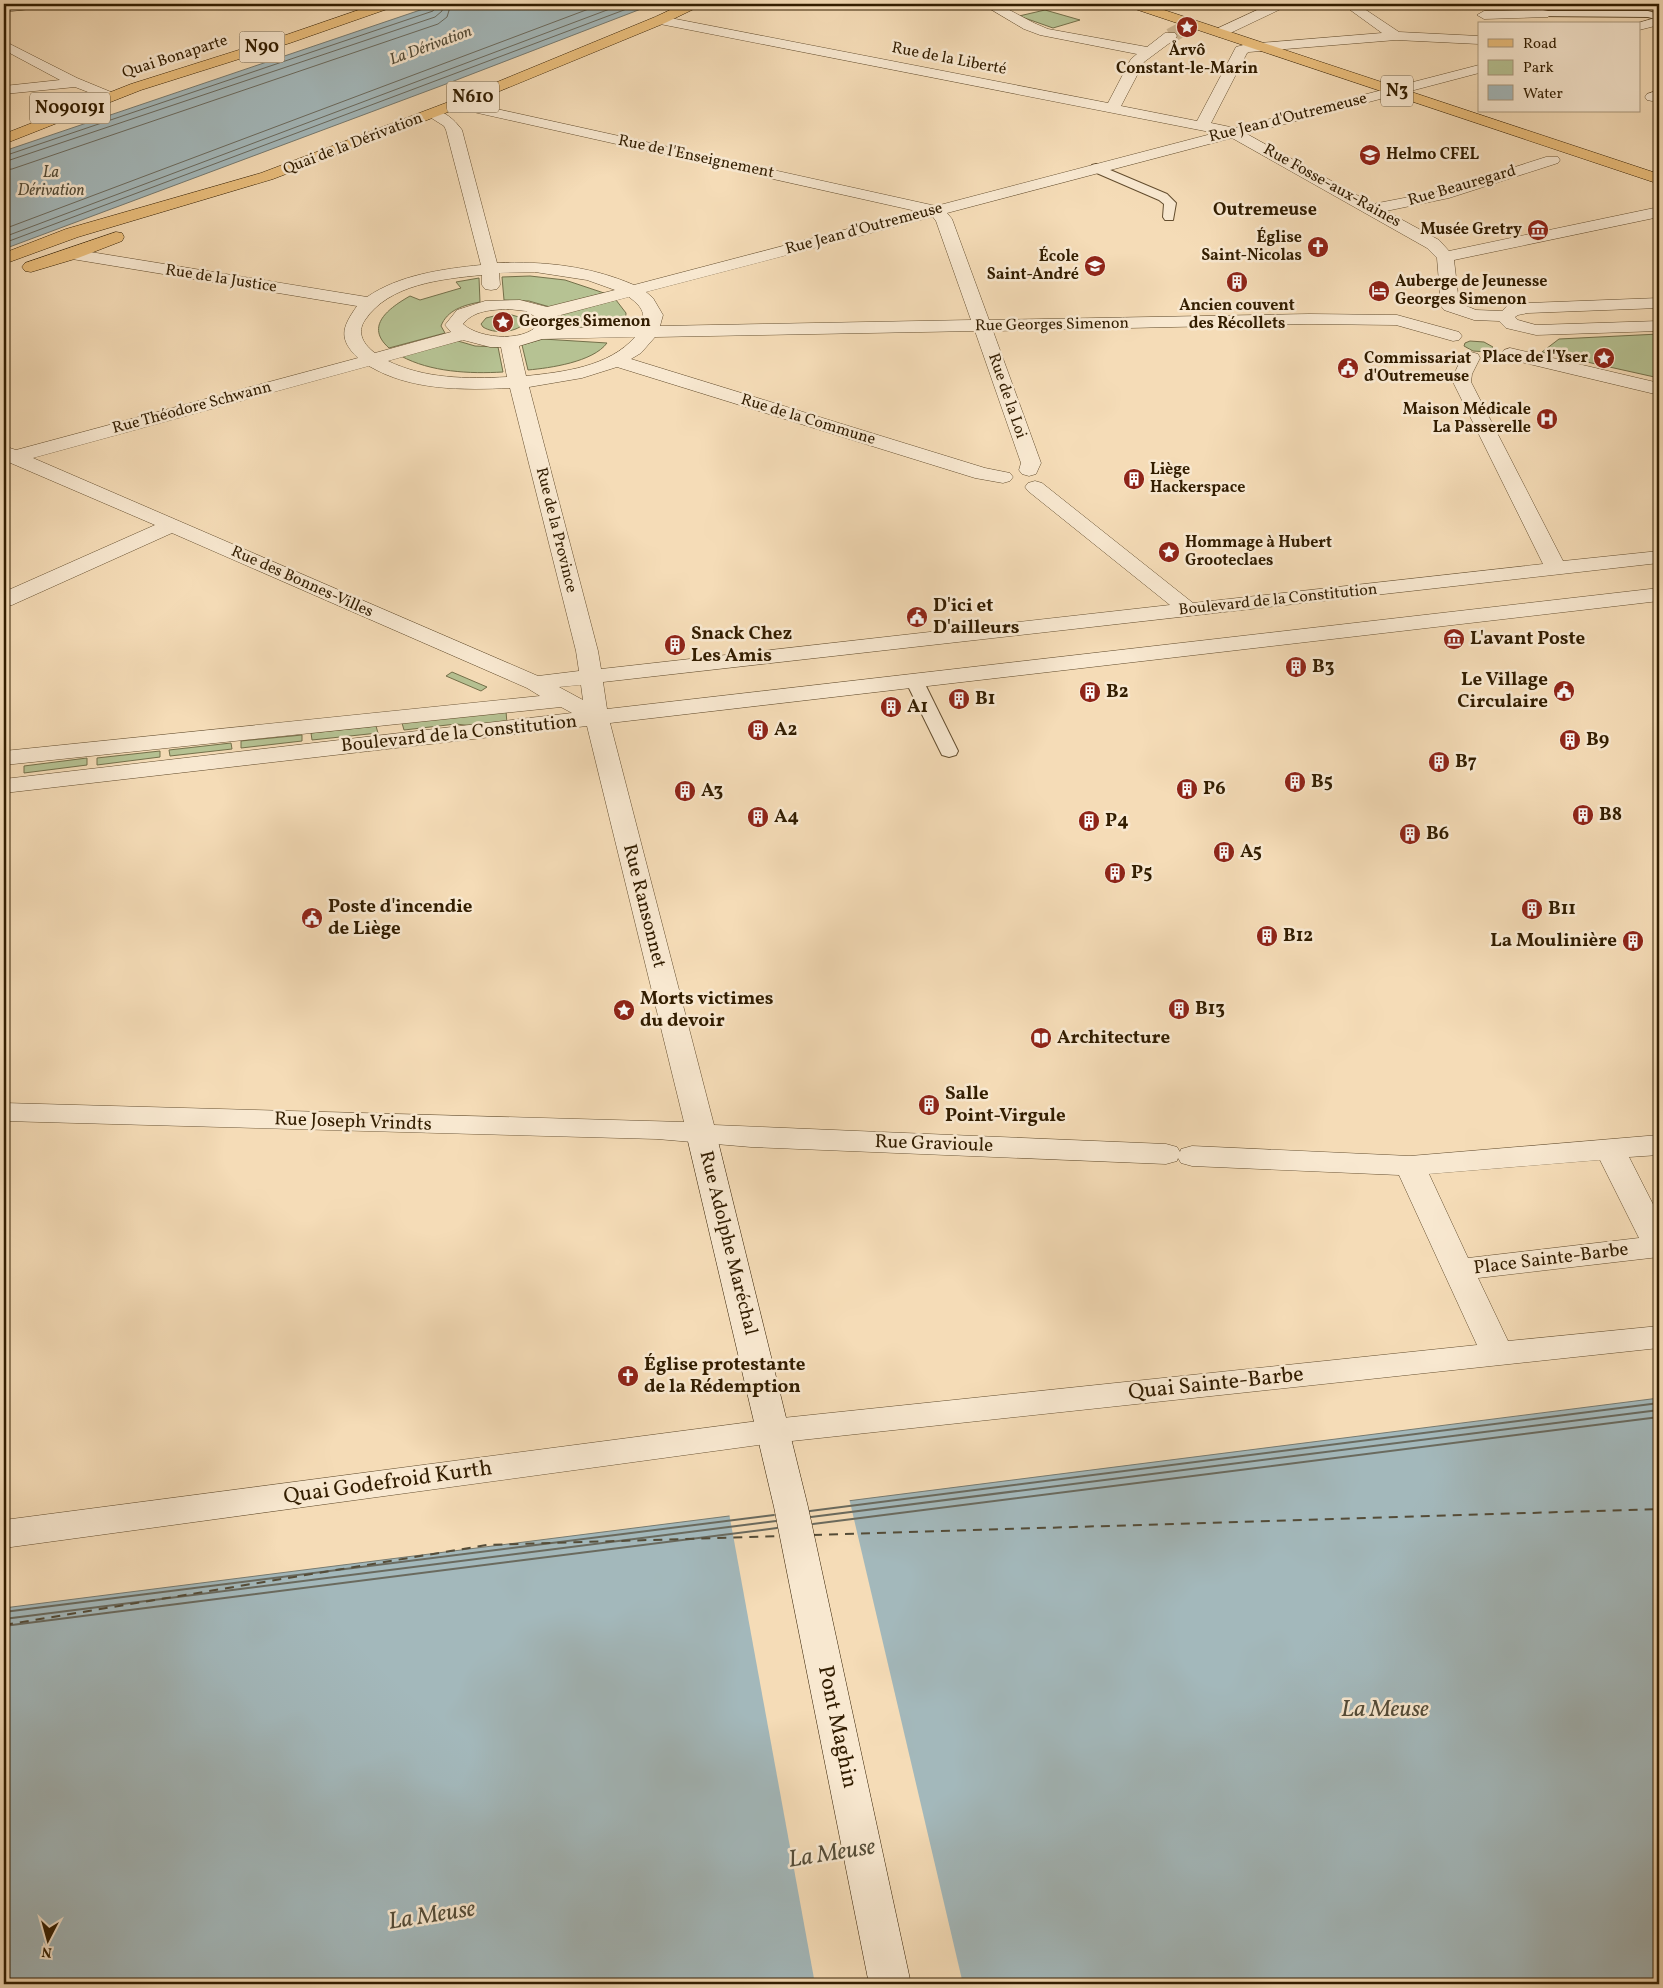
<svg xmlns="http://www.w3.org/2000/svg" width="1663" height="1988" font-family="Vollkorn,serif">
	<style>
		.green { fill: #b6c293; stroke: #74704a }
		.water { fill: #a3b8bb; stroke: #767a70 }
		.pier { fill: #f5dcb7 }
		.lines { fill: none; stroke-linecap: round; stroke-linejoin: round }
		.shore-far1 { stroke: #6a6a5e; stroke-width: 1 }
		.shore { stroke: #6a6a5e; stroke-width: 2 }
		.ferry { stroke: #544c38; stroke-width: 2; stroke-dasharray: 9 7; stroke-linecap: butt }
		.street-tunnel { stroke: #ceb692; stroke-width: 15; stroke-dasharray: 15 8; stroke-linecap: butt }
		.lane-casing { stroke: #634d2e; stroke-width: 2 }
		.street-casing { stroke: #634d2e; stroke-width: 1 }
		.secondary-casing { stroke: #321d00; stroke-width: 1 }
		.primary-casing { stroke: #321d00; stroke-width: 1 }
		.lane { fill: #f8e8d0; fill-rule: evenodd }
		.street { fill: #f8e8d0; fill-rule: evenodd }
		.secondary { fill: #f8e8d0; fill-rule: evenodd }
		.primary { fill: #eabe7c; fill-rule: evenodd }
		.labels { text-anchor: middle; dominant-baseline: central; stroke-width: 5; stroke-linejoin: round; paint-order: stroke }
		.far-water-label { font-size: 16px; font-style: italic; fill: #544c38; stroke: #f8e8d0 }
		.far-poi-label { font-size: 16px; font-weight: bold; fill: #321d00; stroke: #f8e8d0; text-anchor: start }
		.far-street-label { font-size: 16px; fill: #321d00; stroke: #f8e8d0 }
		.shield { fill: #f8e8d0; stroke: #6d5a3e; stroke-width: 1 }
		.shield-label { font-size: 18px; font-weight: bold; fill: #321d00 }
		.far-quarter-label { font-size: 18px; font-weight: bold; fill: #321d00; stroke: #f8e8d0 }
		.poi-label { font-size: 19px; font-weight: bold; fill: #321d00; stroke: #f8e8d0; text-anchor: start }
		.street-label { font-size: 19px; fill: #321d00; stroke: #f8e8d0 }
		.near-street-label { font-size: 22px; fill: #321d00; stroke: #f8e8d0 }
		.near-water-label { font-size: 24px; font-style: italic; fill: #544c38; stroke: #f8e8d0 }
	</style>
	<rect width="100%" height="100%" fill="#f5dcb7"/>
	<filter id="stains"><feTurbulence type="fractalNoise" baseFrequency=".004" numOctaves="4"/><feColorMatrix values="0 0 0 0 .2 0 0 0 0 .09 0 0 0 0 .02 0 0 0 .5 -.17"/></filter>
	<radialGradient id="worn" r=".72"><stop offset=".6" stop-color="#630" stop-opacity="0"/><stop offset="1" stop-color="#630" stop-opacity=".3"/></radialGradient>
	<g class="green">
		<polygon points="1045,10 1080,20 1053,28 1019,16"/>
		<polygon points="530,276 565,280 604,293 550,307 529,301 504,300 502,277"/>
		<path d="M479 278 480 302C464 305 447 310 441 326L445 333 389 348C364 326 389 308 410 296L420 300 461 288 456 282Z"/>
		<polygon points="616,300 626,313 625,328 559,329 563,325 563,318 561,315"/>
		<path d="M498 315H512L522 318 524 324C514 333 494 334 483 327L481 324 486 318Z"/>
		<polygon points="1659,334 1659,378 1542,352 1559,339"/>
		<path d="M543 339 607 343C593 362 550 368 528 370L522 345Z"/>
		<path d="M458 341 475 346 498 347 503 372C470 374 430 372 401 356Z"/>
		<polygon points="1470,341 1484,342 1493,347 1488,352 1473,351 1464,346 1465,343"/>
		<polygon points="452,672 487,687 481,691 446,676"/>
		<polygon points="506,711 507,724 481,727 456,724 404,730 402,723"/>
		<polygon points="376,726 378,733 312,740 311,733"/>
		<polygon points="302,735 302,741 241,748 241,741"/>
		<polygon points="231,743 232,749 170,756 169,750"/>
		<polygon points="160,751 160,757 97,765 97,758"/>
		<polygon points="87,758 87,765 24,773 24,766"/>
	</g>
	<g class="water">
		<polygon points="438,4 654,4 446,84 4,249 4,151"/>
		<polygon points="1659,1398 1659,1984 4,1984 4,1608"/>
	</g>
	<polygon class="pier" points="849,1498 963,1984 815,1984 729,1513"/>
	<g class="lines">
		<g class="shore-far1">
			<polyline points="4,156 433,11 437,4"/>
			<polyline points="4,162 435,17 442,11 443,4"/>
			<polyline points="4,170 12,169 438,24 447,17 451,4"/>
			<polyline points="4,229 602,4"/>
			<polyline points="4,237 623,4"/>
			<polyline points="4,243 640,4"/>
		</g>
		<g class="shore">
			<polyline points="810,1511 1659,1403"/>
			<polyline points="811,1517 1659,1410"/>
			<polyline points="813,1524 1659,1417"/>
			<polyline points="4,1612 774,1515"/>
			<polyline points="4,1619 776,1521"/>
			<polyline points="4,1626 777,1528"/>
		</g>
		<g class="ferry">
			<polyline points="813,1535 1659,1509"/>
			<polyline points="4,1625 487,1545 781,1536"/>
		</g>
		<polyline class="street-tunnel" points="1170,36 1187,27"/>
		<g class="lane-casing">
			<g id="lane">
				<polygon points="1543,11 1648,11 1659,14 1659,20 1648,17 1539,16 1538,14 1539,12"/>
				<polygon points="1096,164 1167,194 1176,203 1173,220 1165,220 1163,217 1164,204 1159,200 1092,171 1090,168 1092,165"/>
				<polygon points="915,677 921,678 924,682 958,751 956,755 949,757 942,755 940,751 906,682 909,678"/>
			</g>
		</g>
		<g class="street-casing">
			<g id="street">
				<polygon points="4,4 46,4 39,8 4,12"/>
				<path d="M982 4H998L1034 23 1048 29 1147 47 1165 33H1175L1177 36 1175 39 1144 62 1121 106 1197 121 1236 47 1247 44 1382 33 1342 4H1357L1399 32 1479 36V44L1396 40 1249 52 1247 53 1211 123 1235 128 1479 65V73L1247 134 1373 204 1440 191 1546 157H1558L1560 160 1558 163 1449 198 1386 211 1439 240 1449 251 1659 207V217L1454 260 1459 303 1476 310 1502 311 1507 306 1528 303 1659 298V308L1528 313 1518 315 1515 317 1518 320 1536 325 1659 321V331L1536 335 1506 328 1499 321 1474 320 1444 310 1441 306 1437 258 1427 248 1232 138 947 213 952 219 989 320 1309 314 1397 315 1459 332 1462 336 1459 340 1453 341 1396 325 1309 324 993 331 1041 463 1036 474 1029 476 1022 474 1019 470 1021 463 975 331 655 337 641 353 631 359 985 468 1010 473 1013 477 1010 481 1003 483 975 478 617 367 582 378 529 387 598 651 601 669 1170 605 1028 491 1025 487 1028 483 1035 481 1042 483 1193 603 1543 564 1453 382C1454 372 1459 363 1464 354L1471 352 1478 354 1480 358 1472 374 1471 382 1563 561 1659 551V563L603 682 607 709 1659 588V601L610 723 714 1125 1166 1144 1177 1147 1180 1152 1181 1149 1192 1146 1410 1156 1659 1135V1155L1629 1157 1659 1216V1257L1478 1278 1508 1341 1659 1326V1348L773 1443 4 1548V1520L773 1419 1477 1345 1399 1175 1192 1166 1181 1163 1178 1158 1177 1161 1166 1164 751 1147 657 1139 4 1121V1103L684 1122 587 726 4 793V779L572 713 561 707 4 765V751L540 696 527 688 172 533 12 605 4 606V592L155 525 6 461 4 459V446L16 450 358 358C337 338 343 326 357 306L72 259 66 258 64 254 66 250 72 249 367 297C399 275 442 269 481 265L446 130 444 126 425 114 427 111C441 107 454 119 462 130L497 263C544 261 590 266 634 285L916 211 451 107 449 104 451 101 456 100 936 206 1215 133 660 24 653 20 660 16 1108 103 1131 59 1137 54 1040 35 1024 29ZM933 217 936 221 971 320 660 326 663 315 653 298 646 292ZM535 272 587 280 615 290 547 307 520 300 485 301 457 310 445 325 451 332 375 353C364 345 356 333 365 320 389 284 442 279 482 275V285L485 289 491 290 497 289 500 285 499 273ZM629 297C641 306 646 312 642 327L555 328 559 319 557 316ZM508 309 526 311 541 320C531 343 480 340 463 324 474 310 492 310 508 309ZM635 337C609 367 563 372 526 376L519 346 542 339ZM463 340 490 347H501L507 377C467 379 425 379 388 361ZM369 366C411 391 463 390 510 388L576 651 579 671 538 676 33 458ZM581 685 583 700 559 687ZM1600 1160 1639 1238 1468 1258 1429 1174Z"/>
				<polygon points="1270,4 1287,4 1285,7 1224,36 1219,37 1212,33 1214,30"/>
				<polygon points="1543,10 1548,11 1550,14 1548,17 1484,19 1477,15 1484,11"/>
				<polygon points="1659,17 1659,25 1639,30 1639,24 1634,24"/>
				<polygon points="4,41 77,78 111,92 113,95 111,98 106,99 75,87 4,94 4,86 60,80 4,50"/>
				<polygon points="1659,90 1659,99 1652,101 1647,100 1645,97 1647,94"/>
				<polygon points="1510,348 1659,383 1659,395 1504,358 1501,354 1504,350"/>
			</g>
		</g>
		<g class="secondary-casing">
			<polygon id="secondary" points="701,1123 711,1126 716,1133 808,1507 911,1984 869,1984 774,1507 686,1133 691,1126"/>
		</g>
		<g class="primary-casing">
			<g id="primary">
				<polygon points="376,4 395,4 393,7 290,43 141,90 4,144 4,134 131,84 280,37"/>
				<polygon points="683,4 700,4 698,7 665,23 461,107 273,179 78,237 4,264 4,253 66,229 261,173 451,101 655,17"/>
				<polygon points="1128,4 1146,4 1659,174 1659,184 1129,7"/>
				<polygon points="116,232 122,233 124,237 122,241 78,258 31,272 25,271 22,267 25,263"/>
			</g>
		</g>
		<use href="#lane" class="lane"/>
		<use href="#street" class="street"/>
		<use href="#secondary" class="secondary"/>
		<use href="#primary" class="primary"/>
	</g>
	<defs>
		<g id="sight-disc" transform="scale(1.125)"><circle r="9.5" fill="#8f2418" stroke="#f8e8d0"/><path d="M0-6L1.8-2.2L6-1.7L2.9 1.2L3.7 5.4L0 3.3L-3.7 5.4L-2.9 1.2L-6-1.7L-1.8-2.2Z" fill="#fff"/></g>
		<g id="university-disc" transform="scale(1.125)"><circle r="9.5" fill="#8f2418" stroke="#f8e8d0"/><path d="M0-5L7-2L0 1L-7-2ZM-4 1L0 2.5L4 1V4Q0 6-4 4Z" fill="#fff"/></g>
		<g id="museum-disc" transform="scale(1.125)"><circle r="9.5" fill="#8f2418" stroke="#f8e8d0"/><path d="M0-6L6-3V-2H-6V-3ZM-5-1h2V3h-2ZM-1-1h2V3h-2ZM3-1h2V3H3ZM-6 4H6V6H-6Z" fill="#fff"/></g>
		<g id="church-disc" transform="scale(1.125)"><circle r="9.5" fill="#8f2418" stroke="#f8e8d0"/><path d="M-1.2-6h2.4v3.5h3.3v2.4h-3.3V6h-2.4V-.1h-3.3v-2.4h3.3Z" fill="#fff"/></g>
		<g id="school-disc" transform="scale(1.125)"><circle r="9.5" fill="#8f2418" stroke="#f8e8d0"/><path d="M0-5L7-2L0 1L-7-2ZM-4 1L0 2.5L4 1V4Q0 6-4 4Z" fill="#fff"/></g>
		<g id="building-disc" transform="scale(1.125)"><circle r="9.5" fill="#8f2418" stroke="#f8e8d0"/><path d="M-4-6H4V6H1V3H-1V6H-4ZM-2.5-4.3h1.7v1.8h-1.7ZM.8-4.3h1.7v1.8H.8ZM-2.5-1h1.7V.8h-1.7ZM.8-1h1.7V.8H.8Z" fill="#fff"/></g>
		<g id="hotel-disc" transform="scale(1.125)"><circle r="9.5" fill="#8f2418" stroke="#f8e8d0"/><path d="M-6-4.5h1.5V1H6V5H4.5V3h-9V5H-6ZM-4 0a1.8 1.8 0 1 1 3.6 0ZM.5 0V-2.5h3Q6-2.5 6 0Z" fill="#fff"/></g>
		<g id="civic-disc" transform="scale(1.125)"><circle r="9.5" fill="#8f2418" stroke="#f8e8d0"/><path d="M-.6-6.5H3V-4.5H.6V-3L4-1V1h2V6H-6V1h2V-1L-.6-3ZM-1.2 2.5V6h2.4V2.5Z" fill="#fff"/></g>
		<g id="hospital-disc" transform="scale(1.125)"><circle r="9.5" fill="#8f2418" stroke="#f8e8d0"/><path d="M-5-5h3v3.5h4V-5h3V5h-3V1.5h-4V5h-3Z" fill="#fff"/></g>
		<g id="library-disc" transform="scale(1.125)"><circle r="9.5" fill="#8f2418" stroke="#f8e8d0"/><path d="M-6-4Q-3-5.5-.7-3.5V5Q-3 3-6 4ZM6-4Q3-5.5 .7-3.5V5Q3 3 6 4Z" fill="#fff"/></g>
	</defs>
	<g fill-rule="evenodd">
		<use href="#sight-disc" x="1187" y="27"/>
		<use href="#university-disc" x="1370" y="155"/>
		<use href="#museum-disc" x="1538" y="230"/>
		<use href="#church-disc" x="1318" y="247"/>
		<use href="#school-disc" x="1095" y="266"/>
		<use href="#building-disc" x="1237" y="282"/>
		<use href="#hotel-disc" x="1379" y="291"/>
		<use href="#sight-disc" x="503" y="322"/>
		<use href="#sight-disc" x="1604" y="358"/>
		<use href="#civic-disc" x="1348" y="368"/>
		<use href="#hospital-disc" x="1547" y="419"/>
		<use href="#building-disc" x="1134" y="479"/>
		<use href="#sight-disc" x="1169" y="552"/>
		<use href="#civic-disc" x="917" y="617"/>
		<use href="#museum-disc" x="1454" y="639"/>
		<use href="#building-disc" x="675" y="645"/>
		<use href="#building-disc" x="1296" y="667"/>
		<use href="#civic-disc" x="1564" y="691"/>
		<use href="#building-disc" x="1090" y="692"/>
		<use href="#building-disc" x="959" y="699"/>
		<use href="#building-disc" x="891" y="707"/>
		<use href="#building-disc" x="758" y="730"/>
		<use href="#building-disc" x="1570" y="740"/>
		<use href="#building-disc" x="1439" y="762"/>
		<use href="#building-disc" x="1295" y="782"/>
		<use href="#building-disc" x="1187" y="789"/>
		<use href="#building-disc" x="685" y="791"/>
		<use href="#building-disc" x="1583" y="815"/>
		<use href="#building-disc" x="758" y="817"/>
		<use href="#building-disc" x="1089" y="821"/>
		<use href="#building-disc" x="1410" y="834"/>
		<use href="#building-disc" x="1224" y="852"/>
		<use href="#building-disc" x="1115" y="873"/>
		<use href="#building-disc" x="1532" y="909"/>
		<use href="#civic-disc" x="312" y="918"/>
		<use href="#building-disc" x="1267" y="936"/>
		<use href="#building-disc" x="1633" y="941"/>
		<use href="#building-disc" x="1179" y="1009"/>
		<use href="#sight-disc" x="624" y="1010"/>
		<use href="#library-disc" x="1041" y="1038"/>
		<use href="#building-disc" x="929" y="1105"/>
		<use href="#church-disc" x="628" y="1376"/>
	</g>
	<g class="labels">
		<g class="far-water-label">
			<text transform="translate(431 46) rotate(-20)">La Dérivation</text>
			<text x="51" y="173">La<tspan x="51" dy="18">Dérivation</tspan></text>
		</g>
		<g class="far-poi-label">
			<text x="1187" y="51" text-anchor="middle">Årvô<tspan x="1187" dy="18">Constant-le-Marin</tspan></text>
			<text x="1386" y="155">Helmo CFEL</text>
			<text x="1522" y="230" text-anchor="end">Musée Gretry</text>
			<text x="1302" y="238" text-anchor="end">Église<tspan x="1302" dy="18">Saint-Nicolas</tspan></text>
			<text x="1079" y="257" text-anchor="end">École<tspan x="1079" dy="18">Saint-André</tspan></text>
			<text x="1395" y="282">Auberge de Jeunesse<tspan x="1395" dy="18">Georges Simenon</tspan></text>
			<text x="1237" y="306" text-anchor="middle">Ancien couvent<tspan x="1237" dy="18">des Récollets</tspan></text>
			<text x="519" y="322">Georges Simenon</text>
			<text x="1588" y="358" text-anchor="end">Place de l'Yser</text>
			<text x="1364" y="359">Commissariat<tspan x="1364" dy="18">d'Outremeuse</tspan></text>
			<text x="1531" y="410" text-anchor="end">Maison Médicale<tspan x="1531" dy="18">La Passerelle</tspan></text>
			<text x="1150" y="470">Liège<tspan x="1150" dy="18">Hackerspace</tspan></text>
			<text x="1185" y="543">Hommage à Hubert<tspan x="1185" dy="18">Grooteclaes</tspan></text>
		</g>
		<g class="far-street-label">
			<text transform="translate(175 57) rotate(-18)">Quai Bonaparte</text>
			<text transform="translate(949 59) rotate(11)">Rue de la Liberté</text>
			<text transform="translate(1288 118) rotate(-14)">Rue Jean d'Outremeuse</text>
			<text transform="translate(353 144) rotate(-21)">Quai de la Dérivation</text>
			<text transform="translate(696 157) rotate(12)">Rue de l'Enseignement</text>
			<text transform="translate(1332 186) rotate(29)">Rue Fosse-aux-Raines</text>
			<text transform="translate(1462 186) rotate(-16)">Rue Beauregard</text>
			<text transform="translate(864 229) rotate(-15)">Rue Jean d'Outremeuse</text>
			<text transform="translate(221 279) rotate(9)">Rue de la Justice</text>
			<text transform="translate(1052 325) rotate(-1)">Rue Georges Simenon</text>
			<text transform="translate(1007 396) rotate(71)">Rue de la Loi</text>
			<text transform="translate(192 408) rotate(-15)">Rue Théodore Schwann</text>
			<text transform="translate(808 420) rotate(17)">Rue de la Commune</text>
			<text transform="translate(556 530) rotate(76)">Rue de la Province</text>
			<text transform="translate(302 582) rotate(24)">Rue des Bonnes-Villes</text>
			<text transform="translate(1278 600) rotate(-6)">Boulevard de la Constitution</text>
		</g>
		<g class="shield">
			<rect x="239.5" y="31.5" width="45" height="31" rx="4"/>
			<rect x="1381" y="75.5" width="32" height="31" rx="4"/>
			<rect x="447" y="81.5" width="52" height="31" rx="4"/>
			<rect x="30" y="92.5" width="80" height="31" rx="4"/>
		</g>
		<g class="shield-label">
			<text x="262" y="47">N90</text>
			<text x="1397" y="91">N3</text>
			<text x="473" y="97">N610</text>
			<text x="70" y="108">N090191</text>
		</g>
		<g class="far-quarter-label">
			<text x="1265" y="210">Outremeuse</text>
		</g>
		<g class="poi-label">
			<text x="933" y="606">D'ici et<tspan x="933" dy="22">D'ailleurs</tspan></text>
			<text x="691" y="634">Snack Chez<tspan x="691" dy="22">Les Amis</tspan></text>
			<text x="1470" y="639">L'avant Poste</text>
			<text x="1312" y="667">B3</text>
			<text x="1548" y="680" text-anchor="end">Le Village<tspan x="1548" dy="22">Circulaire</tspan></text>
			<text x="1106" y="692">B2</text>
			<text x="975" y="699">B1</text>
			<text x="907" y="707">A1</text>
			<text x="774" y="730">A2</text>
			<text x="1586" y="740">B9</text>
			<text x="1455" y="762">B7</text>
			<text x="1311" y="782">B5</text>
			<text x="1203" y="789">P6</text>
			<text x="701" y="791">A3</text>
			<text x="1599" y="815">B8</text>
			<text x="774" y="817">A4</text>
			<text x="1105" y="821">P4</text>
			<text x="1426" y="834">B6</text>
			<text x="1240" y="852">A5</text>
			<text x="1131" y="873">P5</text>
			<text x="328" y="907">Poste d'incendie<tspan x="328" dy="22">de Liège</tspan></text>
			<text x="1548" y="909">B11</text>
			<text x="1283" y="936">B12</text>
			<text x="1617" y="941" text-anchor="end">La Moulinière</text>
			<text x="640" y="999">Morts victimes<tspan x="640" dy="22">du devoir</tspan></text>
			<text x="1195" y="1009">B13</text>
			<text x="1057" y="1038">Architecture</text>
			<text x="945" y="1094">Salle<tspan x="945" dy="22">Point-Virgule</tspan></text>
			<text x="644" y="1365">Église protestante<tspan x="644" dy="22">de la Rédemption</tspan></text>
		</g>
		<g class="street-label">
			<text transform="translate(459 734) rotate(-6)">Boulevard de la Constitution</text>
			<text transform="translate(644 906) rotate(76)">Rue Ransonnet</text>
			<text transform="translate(353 1122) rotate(2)">Rue Joseph Vrindts</text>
			<text transform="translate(934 1144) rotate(2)">Rue Gravioule</text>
			<text transform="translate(728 1243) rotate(76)">Rue Adolphe Maréchal</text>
			<text transform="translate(1551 1259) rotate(-7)">Place Sainte-Barbe</text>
		</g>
		<g class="near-street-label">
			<text transform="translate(1216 1384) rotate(-6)">Quai Sainte-Barbe</text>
			<text transform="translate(388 1483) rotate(-8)">Quai Godefroid Kurth</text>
			<text transform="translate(837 1727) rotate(78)">Pont Maghin</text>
		</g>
		<g class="near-water-label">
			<text x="1385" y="1710">La Meuse</text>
			<text transform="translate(832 1854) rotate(-9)">La Meuse</text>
			<text transform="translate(432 1916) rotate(-9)">La Meuse</text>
		</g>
	</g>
	<rect width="1663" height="1988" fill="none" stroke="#f5dcb7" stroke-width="20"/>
	<rect x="5" y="5" width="1653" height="1978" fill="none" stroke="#321d00" stroke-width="2.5"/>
	<rect x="10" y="10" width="1643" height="1968" fill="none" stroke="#321d00"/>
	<rect x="1478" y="22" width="162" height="90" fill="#f8e8d0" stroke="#a9977d"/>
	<rect x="1488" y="39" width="25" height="8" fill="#eabe7c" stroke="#a9977d"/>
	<text x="1523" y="48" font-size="15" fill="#321d00">Road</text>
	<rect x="1488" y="60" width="25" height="15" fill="#b6c293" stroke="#a9977d"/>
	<text x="1523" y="72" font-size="15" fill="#321d00">Park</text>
	<rect x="1488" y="85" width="25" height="15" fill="#a3b8bb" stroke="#a9977d"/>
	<text x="1523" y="98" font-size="15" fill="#321d00">Water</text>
	<g transform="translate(48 1940) rotate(186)" stroke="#f8e8d0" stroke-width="4" paint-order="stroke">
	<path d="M0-4L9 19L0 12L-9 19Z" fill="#321d00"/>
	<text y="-8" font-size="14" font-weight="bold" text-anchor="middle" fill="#321d00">N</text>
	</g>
	<rect width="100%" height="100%" filter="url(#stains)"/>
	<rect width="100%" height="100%" fill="url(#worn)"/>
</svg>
